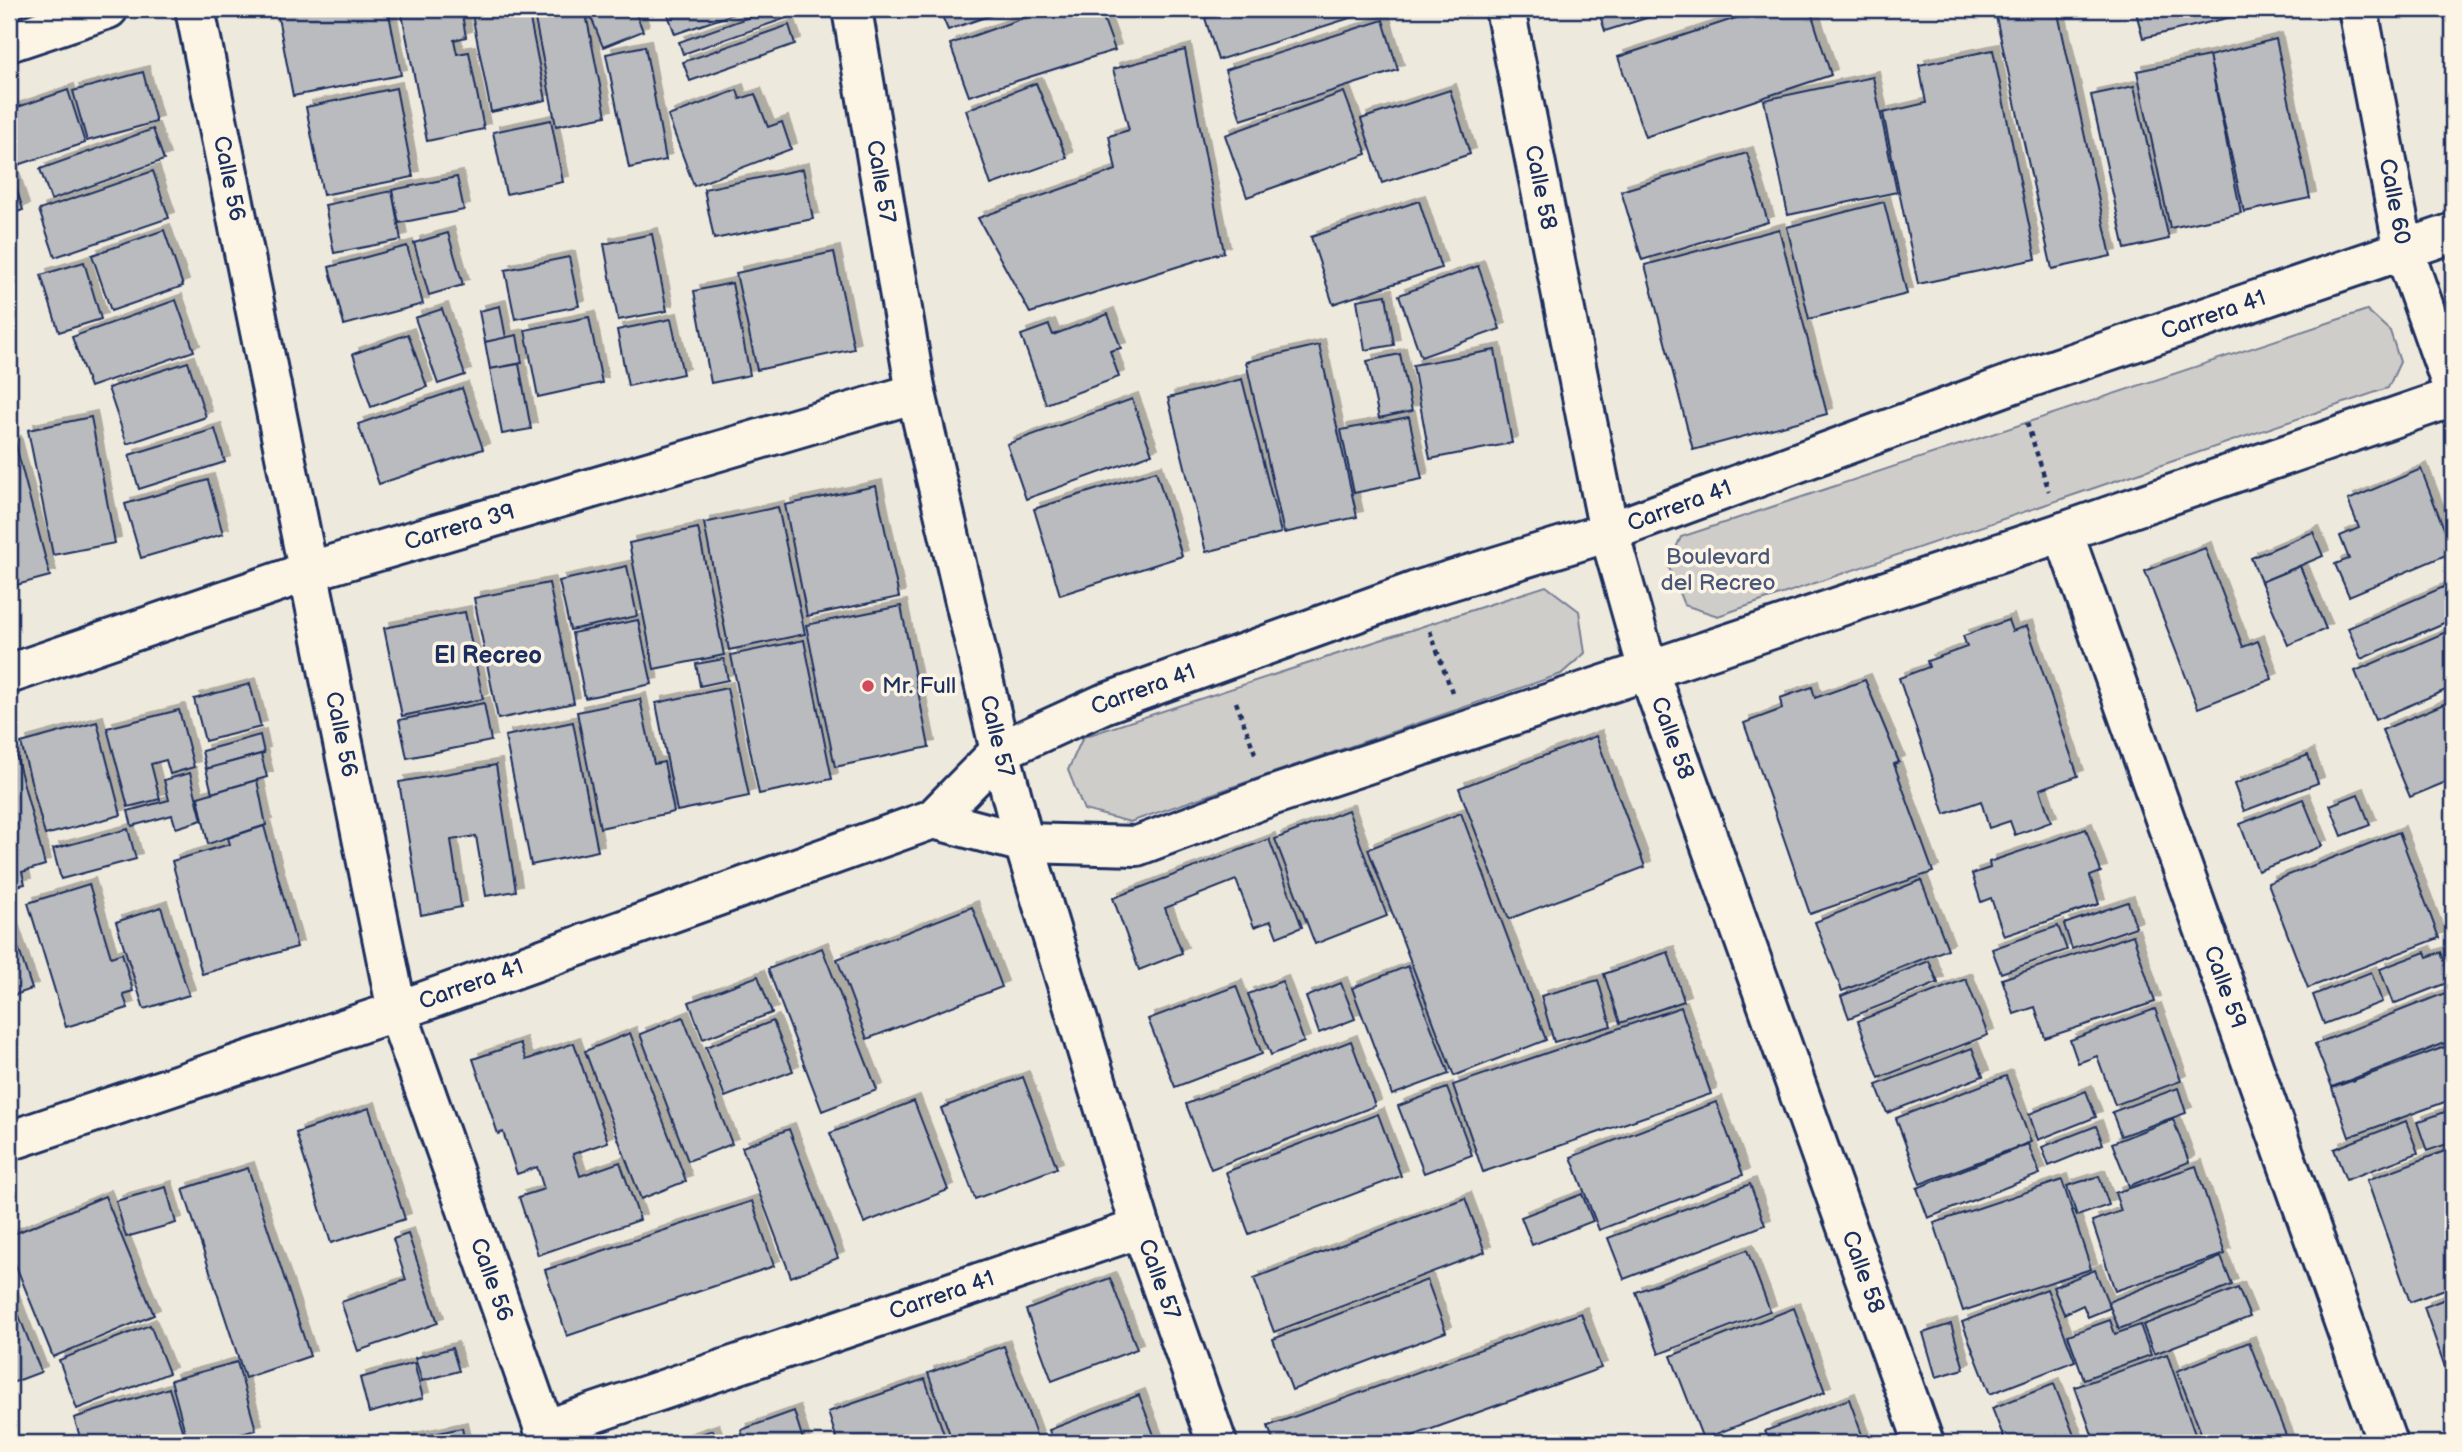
<svg xmlns="http://www.w3.org/2000/svg" width="2462" height="1452" font-family="'Balsamiq Sans',sans-serif">
	<style>
		.green { fill: #cfcdca; stroke: #757e94; stroke-width: 2 }
		.building { fill: #babbbe; stroke: #1b2f5e; stroke-width: 2; filter: url(#shadow) }
		.lines { fill: none; stroke-linecap: round; stroke-linejoin: round }
		.street-casing { stroke: #1b2f5e; stroke-width: 44 }
		.secondary-casing { stroke: #1b2f5e; stroke-width: 44 }
		.path { stroke: #1b2f5e; stroke-width: 4.5; stroke-dasharray: 5 5; stroke-linecap: butt }
		.street { stroke: #fcf5e5; stroke-width: 38 }
		.secondary { stroke: #fcf5e5; stroke-width: 38 }
		.poi-dot { fill: #d1495b; stroke: #fcf5e5; stroke-width: 2.5 }
		.labels { text-anchor: middle; dominant-baseline: central; stroke-width: 7; stroke-linejoin: round; paint-order: stroke }
		.street-label { font-size: 23px; fill: #1b2f5e; stroke: #fcf5e5 }
		.park-label { font-size: 23px; fill: #485679; stroke: #fcf5e5 }
		.poi-label { font-size: 23px; fill: #1b2f5e; stroke: #fcf5e5; text-anchor: start }
		.neighbourhood-label { font-size: 24px; font-weight: bold; fill: #1b2f5e; stroke: #fcf5e5 }
	</style>
	<defs>
		<filter id="shadow"><feDropShadow dx="6" dy="-6" stdDeviation="0" flood-color="#0004"/></filter>
	</defs>
	<rect width="100%" height="100%" fill="#eee9dd"/>
	<filter id="ink" filterUnits="userSpaceOnUse"><feTurbulence type="fractalNoise" baseFrequency=".0143" numOctaves="2"/><feDisplacementMap in="SourceGraphic" scale="14" xChannelSelector="R" yChannelSelector="G"/><feConvolveMatrix kernelMatrix="1 2 1 2 8 2 1 2 1" color-interpolation-filters="sRGB"/></filter>
	<g filter="url(#ink)">
		<g class="green">
			<polygon points="2367,310 2390,331 2400,362 2388,388 1718,616 1684,605 1668,565 1681,537"/>
			<polygon points="1546,586 1579,611 1585,653 1561,674 1130,822 1084,810 1068,770 1083,737"/>
		</g>
		<g class="building">
			<polygon points="294,9 388,9 401,75 293,96 277,12"/>
			<polygon points="401,9 461,9 466,37 454,40 457,54 469,52 484,129 427,141"/>
			<polygon points="471,9 528,9 546,100 491,112"/>
			<polygon points="533,9 555,9 555,12 585,9 606,116 556,126"/>
			<polygon points="588,9 634,9 643,31 603,47"/>
			<polygon points="666,9 748,9 675,34"/>
			<polygon points="772,9 790,9 792,16 683,54 679,42"/>
			<polygon points="939,9 1009,9 948,30"/>
			<polygon points="1049,9 1100,9 1115,50 969,96 950,44"/>
			<polygon points="1233,9 1378,9 1218,60 1205,18"/>
			<polygon points="1598,9 1675,9 1605,31"/>
			<polygon points="1763,9 1810,9 1831,75 1645,137 1618,57"/>
			<polygon points="2032,9 2057,9 2111,256 2052,269 1996,17"/>
			<polygon points="2135,9 2265,9 2143,38"/>
			<polygon points="1383,20 1398,70 1241,120 1225,70"/>
			<polygon points="789,25 795,44 690,81 683,62"/>
			<polygon points="2276,39 2310,198 2244,212 2209,56"/>
			<polygon points="645,46 666,160 629,168 606,54"/>
			<polygon points="1185,50 1224,252 1030,313 978,218 1116,170 1109,136 1129,130 1113,69"/>
			<polygon points="1993,50 2036,259 1918,284 1883,113 1926,103 1919,65"/>
			<polygon points="2209,56 2241,213 2170,228 2137,71"/>
			<polygon points="143,72 156,122 87,141 73,91"/>
			<polygon points="1873,77 1897,192 1788,215 1764,100"/>
			<polygon points="1036,83 1067,158 991,185 966,110"/>
			<polygon points="2134,86 2169,239 2125,249 2091,95"/>
			<polygon points="396,88 413,177 323,195 306,107"/>
			<polygon points="68,90 85,143 15,166 9,145 9,110"/>
			<polygon points="737,90 740,99 755,94 768,127 782,122 791,149 694,186 668,116"/>
			<polygon points="1450,90 1470,154 1382,183 1361,119"/>
			<polygon points="1344,92 1367,154 1247,197 1225,135"/>
			<polygon points="551,120 563,182 506,194 493,132"/>
			<polygon points="153,129 164,160 51,200 40,169"/>
			<polygon points="1747,153 1768,222 1642,260 1621,191"/>
			<polygon points="9,164 23,210 9,215"/>
			<polygon points="803,169 813,219 714,239 704,189"/>
			<polygon points="153,171 169,218 55,257 39,210"/>
			<polygon points="457,177 464,210 399,223 392,190"/>
			<polygon points="392,191 401,240 334,253 325,205"/>
			<polygon points="1419,201 1441,268 1333,304 1311,237"/>
			<polygon points="1884,202 1907,294 1809,319 1787,227"/>
			<polygon points="1779,229 1827,414 1693,450 1645,265"/>
			<polygon points="164,230 183,286 111,311 92,255"/>
			<polygon points="448,233 463,285 429,295 414,243"/>
			<polygon points="652,234 667,311 618,320 604,244"/>
			<polygon points="407,246 423,304 344,325 329,267"/>
			<polygon points="834,252 854,349 757,370 736,273"/>
			<polygon points="569,257 579,306 515,319 505,270"/>
			<polygon points="84,262 101,319 59,332 41,275"/>
			<polygon points="1478,266 1500,329 1421,357 1399,295"/>
			<polygon points="732,283 750,375 711,383 694,291"/>
			<polygon points="1386,295 1394,345 1365,350 1357,300"/>
			<polygon points="176,300 194,351 90,387 72,337"/>
			<polygon points="500,306 506,338 485,342 479,311"/>
			<polygon points="442,309 465,375 438,384 415,318"/>
			<polygon points="1108,314 1121,348 1110,351 1119,377 1046,404 1021,335 1049,325 1053,335"/>
			<polygon points="589,317 602,383 538,397 525,330"/>
			<polygon points="671,319 683,374 628,386 617,330"/>
			<polygon points="408,334 427,387 371,407 353,354"/>
			<polygon points="517,335 522,363 490,369 485,342"/>
			<polygon points="1319,345 1357,517 1284,533 1246,362"/>
			<polygon points="1495,350 1512,443 1430,459 1413,365"/>
			<polygon points="1400,354 1412,411 1379,418 1367,361"/>
			<polygon points="188,362 206,417 127,444 108,388"/>
			<polygon points="519,364 531,429 502,434 490,369"/>
			<polygon points="1242,379 1281,533 1206,552 1168,398"/>
			<polygon points="462,388 483,449 379,484 358,424"/>
			<polygon points="1132,399 1152,454 1026,499 1007,444"/>
			<polygon points="91,417 115,543 53,555 28,430"/>
			<polygon points="1409,417 1422,479 1354,493 1341,430"/>
			<polygon points="215,429 225,462 139,489 129,455"/>
			<polygon points="15,442 50,576 9,587 9,443"/>
			<polygon points="2421,469 2453,552 2349,596 2335,564 2349,559 2340,536 2359,528 2348,500"/>
			<polygon points="1156,471 1182,556 1060,595 1034,509"/>
			<polygon points="208,480 223,534 141,558 125,504"/>
			<polygon points="876,486 899,597 807,616 785,505"/>
			<polygon points="778,507 805,634 729,650 704,523"/>
			<polygon points="698,528 724,655 654,669 629,543"/>
			<polygon points="2313,532 2323,556 2261,582 2251,558"/>
			<polygon points="2205,548 2243,647 2258,641 2272,679 2198,708 2145,571"/>
			<polygon points="627,566 637,616 570,630 559,581"/>
			<polygon points="2300,566 2326,629 2288,645 2261,582"/>
			<polygon points="549,583 574,703 498,719 474,598"/>
			<polygon points="2453,583 2453,619 2361,659 2348,628"/>
			<polygon points="901,606 929,747 835,767 806,625"/>
			<polygon points="465,612 483,699 402,716 384,628"/>
			<polygon points="638,620 652,684 585,698 572,633"/>
			<polygon points="2008,620 2012,631 2027,626 2078,776 2040,789 2051,822 2015,835 2010,821 1989,828 1981,801 1945,814 1899,678 1929,667 1927,661 1967,647 1963,636"/>
			<polygon points="2453,629 2453,687 2375,720 2355,671"/>
			<polygon points="804,640 832,779 759,794 731,655"/>
			<polygon points="724,659 728,680 700,686 696,664"/>
			<polygon points="1865,680 1899,762 1894,764 1933,872 1810,914 1744,723 1782,709 1780,698 1812,687 1815,698"/>
			<polygon points="250,684 261,727 205,741 194,699"/>
			<polygon points="727,688 749,796 677,811 656,703"/>
			<polygon points="640,699 654,764 664,762 674,812 600,828 577,712"/>
			<polygon points="2453,700 2453,779 2410,797 2382,730"/>
			<polygon points="484,703 491,741 407,758 399,720"/>
			<polygon points="179,710 194,767 170,774 166,760 151,764 160,799 128,807 107,728"/>
			<polygon points="97,722 121,815 45,835 21,743"/>
			<polygon points="573,722 598,851 531,865 505,736"/>
			<polygon points="260,735 264,753 206,769 202,751"/>
			<polygon points="1596,736 1645,867 1509,919 1459,788"/>
			<polygon points="261,754 267,777 212,793 206,769"/>
			<polygon points="16,755 45,865 22,872 25,884 9,888 9,756"/>
			<polygon points="2308,755 2318,783 2244,811 2234,784"/>
			<polygon points="496,765 516,891 486,896 476,836 451,840 461,907 421,915 399,782"/>
			<polygon points="190,773 202,820 176,828 172,815 132,826 128,811 169,800 164,780"/>
			<polygon points="257,780 266,825 208,844 198,797"/>
			<polygon points="2358,794 2370,825 2342,836 2330,805"/>
			<polygon points="2303,799 2322,846 2258,871 2240,824"/>
			<polygon points="1348,810 1387,916 1315,944 1275,839"/>
			<polygon points="1461,813 1546,1040 1454,1076 1368,849"/>
			<polygon points="264,826 297,947 202,974 172,861 230,844 228,838"/>
			<polygon points="128,829 136,859 61,879 53,849"/>
			<polygon points="2086,829 2101,872 2090,876 2099,904 2004,936 1991,898 1981,902 1972,874 1990,868 1989,862"/>
			<polygon points="2399,832 2439,938 2308,988 2268,883"/>
			<polygon points="1269,839 1302,927 1277,937 1271,921 1254,927 1236,880 1165,908 1182,953 1139,970 1113,898"/>
			<polygon points="1921,880 1948,949 1842,991 1815,922"/>
			<polygon points="89,884 111,957 122,953 133,991 123,994 128,1008 66,1027 28,903"/>
			<polygon points="2128,902 2136,927 2072,949 2064,924"/>
			<polygon points="161,907 189,995 144,1009 116,922"/>
			<polygon points="972,907 1002,987 867,1039 837,959"/>
			<polygon points="9,920 32,989 9,997"/>
			<polygon points="2058,926 2067,950 2001,973 1992,949"/>
			<polygon points="2133,935 2155,1002 2045,1038 2035,1007 2014,1014 2002,979"/>
			<polygon points="822,948 877,1090 822,1111 768,969"/>
			<polygon points="1668,952 1684,1001 1620,1023 1604,974"/>
			<polygon points="2425,952 2427,957 2441,952 2452,981 2393,1004 2380,969"/>
			<polygon points="1929,961 1938,983 1849,1018 1841,996"/>
			<polygon points="1408,966 1449,1074 1392,1095 1352,988"/>
			<polygon points="2371,972 2382,1002 2324,1024 2313,995"/>
			<polygon points="758,976 772,1013 703,1039 689,1002"/>
			<polygon points="1966,979 1988,1035 1879,1078 1858,1021"/>
			<polygon points="1598,980 1611,1026 1554,1042 1541,996"/>
			<polygon points="1282,981 1304,1042 1271,1055 1248,994"/>
			<polygon points="1341,983 1355,1019 1319,1033 1306,997"/>
			<polygon points="1236,986 1262,1054 1175,1087 1148,1019"/>
			<polygon points="2453,990 2453,1040 2332,1087 2315,1044"/>
			<polygon points="1681,1007 1711,1094 1483,1172 1453,1085"/>
			<polygon points="2155,1009 2181,1081 2115,1105 2097,1056 2078,1063 2070,1040"/>
			<polygon points="683,1017 732,1144 688,1161 640,1034"/>
			<polygon points="773,1021 793,1071 725,1097 706,1047"/>
			<polygon points="630,1033 686,1181 641,1199 585,1051"/>
			<polygon points="1351,1041 1375,1106 1211,1169 1186,1104"/>
			<polygon points="520,1043 526,1060 574,1043 608,1142 573,1154 580,1176 620,1162 640,1220 538,1255 519,1197 544,1189 537,1167 517,1174 503,1132 498,1134 473,1059"/>
			<polygon points="2453,1044 2453,1099 2349,1137 2332,1088"/>
			<polygon points="1972,1048 1983,1076 1887,1113 1876,1085"/>
			<polygon points="2006,1076 2031,1142 1920,1184 1896,1118"/>
			<polygon points="1023,1077 1057,1168 975,1199 941,1108"/>
			<polygon points="1447,1088 1472,1155 1424,1173 1398,1106"/>
			<polygon points="2178,1088 2186,1113 2121,1136 2112,1112"/>
			<polygon points="2086,1091 2096,1117 2038,1140 2029,1114"/>
			<polygon points="914,1101 948,1190 864,1223 830,1133"/>
			<polygon points="1716,1102 1743,1175 1599,1230 1571,1157"/>
			<polygon points="369,1108 405,1219 331,1243 296,1133"/>
			<polygon points="2453,1109 2453,1142 2427,1151 2417,1122"/>
			<polygon points="1378,1114 1401,1176 1249,1234 1226,1172"/>
			<polygon points="2173,1119 2189,1162 2129,1186 2112,1143"/>
			<polygon points="2406,1121 2418,1153 2346,1180 2334,1149"/>
			<polygon points="2096,1126 2103,1144 2049,1166 2042,1147"/>
			<polygon points="789,1129 838,1258 791,1277 742,1147"/>
			<polygon points="2028,1144 2040,1174 1928,1218 1917,1188"/>
			<polygon points="2453,1148 2453,1286 2410,1302 2367,1180"/>
			<polygon points="2196,1166 2225,1254 2115,1291 2092,1221 2121,1211 2115,1193"/>
			<polygon points="248,1168 310,1356 245,1378 183,1189"/>
			<polygon points="2099,1176 2109,1205 2077,1216 2067,1186"/>
			<polygon points="2062,1180 2091,1269 1963,1311 1934,1223"/>
			<polygon points="1750,1184 1765,1225 1624,1279 1608,1238"/>
			<polygon points="166,1187 176,1223 126,1237 116,1201"/>
			<polygon points="1582,1194 1593,1221 1532,1245 1521,1217"/>
			<polygon points="105,1196 154,1315 53,1357 9,1249 9,1236"/>
			<polygon points="1465,1198 1485,1252 1274,1332 1254,1278"/>
			<polygon points="752,1201 774,1266 567,1336 545,1270"/>
			<polygon points="408,1234 438,1323 358,1351 341,1302 406,1280 393,1239"/>
			<polygon points="1747,1250 1770,1311 1659,1354 1636,1292"/>
			<polygon points="2221,1257 2232,1285 2119,1329 2108,1302"/>
			<polygon points="2095,1270 2110,1308 2088,1317 2083,1305 2064,1314 2053,1287"/>
			<polygon points="1110,1278 1137,1349 1052,1381 1026,1310"/>
			<polygon points="1427,1280 1446,1332 1292,1390 1273,1339"/>
			<polygon points="2238,1288 2250,1317 2154,1354 2143,1325"/>
			<polygon points="2047,1289 2075,1361 1990,1394 1962,1322"/>
			<polygon points="9,1290 41,1372 9,1384"/>
			<polygon points="2453,1296 2453,1390 2424,1307"/>
			<polygon points="1794,1308 1825,1392 1703,1439 1671,1356"/>
			<polygon points="1581,1313 1601,1368 1393,1443 1274,1443 1268,1426"/>
			<polygon points="2110,1320 2115,1334 2140,1325 2151,1355 2084,1379 2068,1335"/>
			<polygon points="1951,1324 1964,1369 1936,1377 1923,1333"/>
			<polygon points="150,1325 169,1373 77,1409 59,1360"/>
			<polygon points="2249,1342 2289,1443 2205,1443 2177,1371"/>
			<polygon points="1004,1346 1039,1443 953,1443 928,1373"/>
			<polygon points="452,1348 459,1371 422,1381 415,1358"/>
			<polygon points="2167,1354 2198,1443 2095,1443 2075,1387"/>
			<polygon points="237,1362 256,1430 208,1443 188,1443 171,1380"/>
			<polygon points="414,1363 423,1398 369,1413 360,1378"/>
			<polygon points="925,1379 947,1443 838,1443 828,1412"/>
			<polygon points="2054,1384 2077,1443 2006,1443 1992,1408"/>
			<polygon points="169,1388 186,1443 82,1443 74,1418"/>
			<polygon points="1139,1395 1157,1443 1054,1443 1049,1430"/>
			<polygon points="1849,1399 1865,1443 1770,1443 1765,1431"/>
			<polygon points="794,1411 804,1443 745,1443 741,1430"/>
			<polygon points="462,1428 465,1443 390,1443"/>
			<polygon points="713,1430 718,1443 674,1443"/>
		</g>
		<g class="lines">
			<g class="street-casing">
				<g id="street">
					<path id="s1" d="M195 9 397 1011 549 1443"/>
					<path id="s2" d="M852 9 916 393 1000 751 1024 843 1141 1228 1217 1443"/>
					<path id="s3" d="M1505 9 1609 532 1648 670 1924 1443"/>
					<path id="s4" d="M2358 9 2404 251 2453 389"/>
					<path id="s5" d="M2063 532 2387 1443"/>
					<path id="s6" d="M9 674 307 572 916 393"/>
					<path id="s7" d="M544 1430 1141 1228"/>
				</g>
			</g>
			<g class="secondary-casing">
				<g id="secondary">
					<polyline points="9,42 108,9"/>
					<polyline points="933,819 1024,843 1137,846 1271,796 2063,532 2453,397"/>
					<path id="s8" d="M9 1141 397 1011 933 819 1000 751 1103 704 1416 591 1609 532 2014 383 2453 233"/>
				</g>
			</g>
			<g class="path">
				<polyline points="2027,423 2049,491"/>
				<polyline points="1430,631 1452,692"/>
				<polyline points="1236,702 1256,756"/>
			</g>
			<use href="#street" class="street"/>
			<use href="#secondary" class="secondary"/>
		</g>
	</g>
	<circle class="poi-dot" cx="868" cy="686" r="7"/>
	<g class="labels">
		<g class="street-label">
			<text stroke="none"><textPath href="#s1" startOffset="173">Calle 56</textPath></text>
			<text stroke="none"><textPath href="#s2" startOffset="175">Calle 57</textPath></text>
			<text stroke="none"><textPath href="#s3" startOffset="182">Calle 58</textPath></text>
			<text stroke="none"><textPath href="#s4" startOffset="196">Calle 60</textPath></text>
			<text stroke="none"><textPath href="#s8" startOffset="2364">Carrera 41</textPath></text>
			<text stroke="none"><textPath href="#s8" startOffset="1797">Carrera 41</textPath></text>
			<text stroke="none"><textPath href="#s6" startOffset="474">Carrera 39</textPath></text>
			<text stroke="none"><textPath href="#s8" startOffset="1230">Carrera 41</textPath></text>
			<text stroke="none"><textPath href="#s1" startOffset="740">Calle 56</textPath></text>
			<text stroke="none"><textPath href="#s2" startOffset="742">Calle 57</textPath></text>
			<text stroke="none"><textPath href="#s3" startOffset="749">Calle 58</textPath></text>
			<text stroke="none"><textPath href="#s8" startOffset="488">Carrera 41</textPath></text>
			<text stroke="none"><textPath href="#s5" startOffset="483">Calle 59</textPath></text>
			<text stroke="none"><textPath href="#s3" startOffset="1316">Calle 58</textPath></text>
			<text stroke="none"><textPath href="#s2" startOffset="1309">Calle 57</textPath></text>
			<text stroke="none"><textPath href="#s1" startOffset="1307">Calle 56</textPath></text>
			<text stroke="none"><textPath href="#s7" startOffset="420">Carrera 41</textPath></text>
		</g>
		<g class="park-label">
			<text x="1718" y="557">Boulevard<tspan x="1718" dy="26">del Recreo</tspan></text>
		</g>
		<g class="poi-label">
			<text x="882" y="686">Mr. Full</text>
		</g>
		<g class="neighbourhood-label">
			<text x="488" y="655">El Recreo</text>
		</g>
	</g>
	<rect width="2462" height="1452" fill="none" stroke="#fcf5e5" stroke-width="35"/>
	<rect x="18" y="18" width="2427" height="1417" fill="none" stroke="#1b2f5e" stroke-width="2.5" filter="url(#ink)"/>
</svg>
